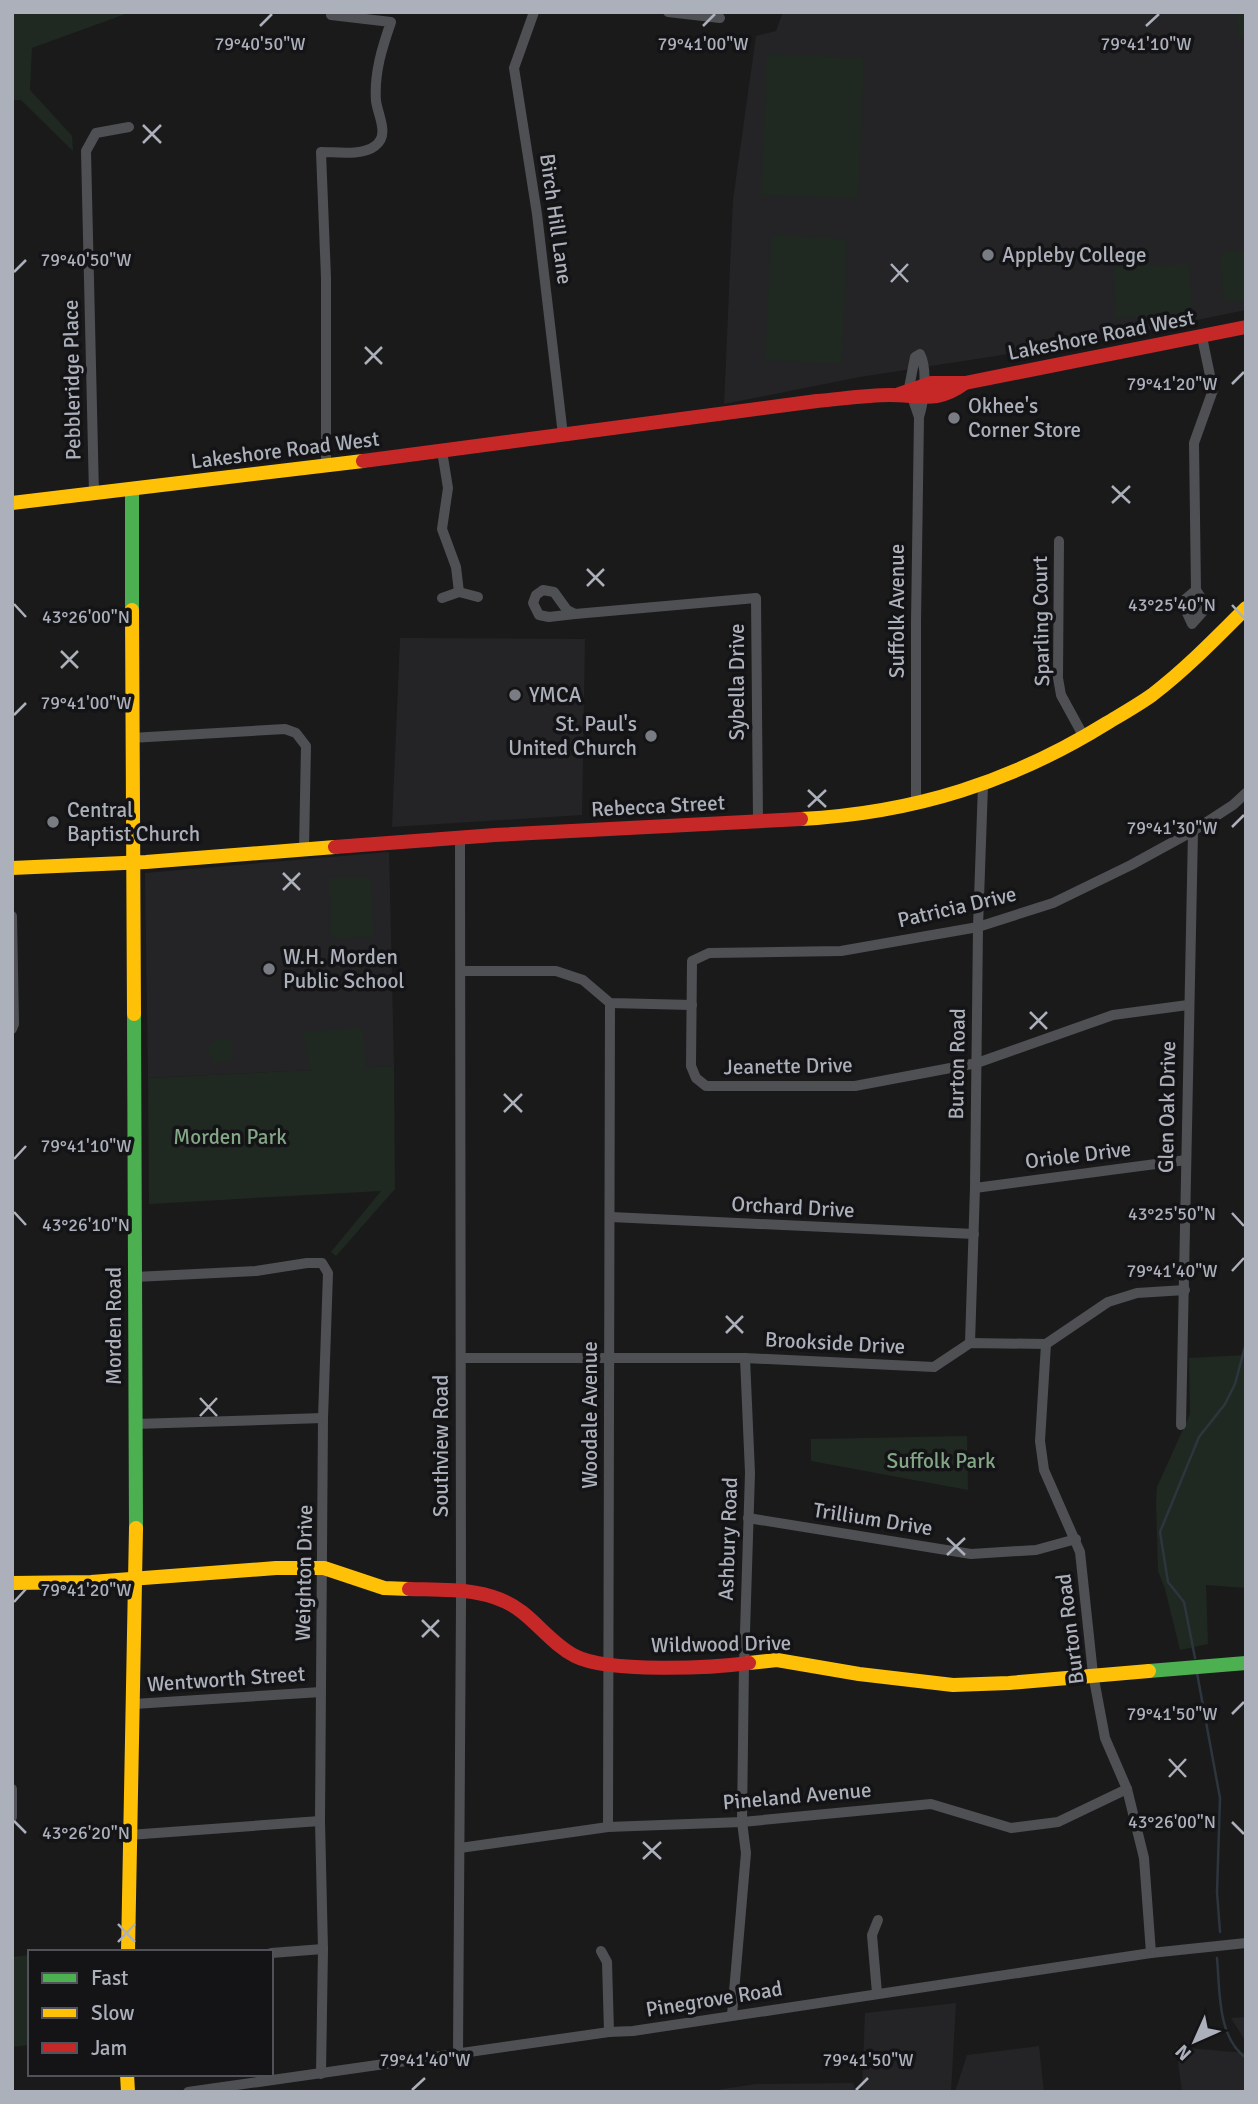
<svg xmlns="http://www.w3.org/2000/svg" width="1258" height="2104" font-family="Signika,sans-serif">
	<style>
		.built { fill: #242427 }
		.green { fill: #202822 }
		.lines { fill: none; stroke-linecap: round; stroke-linejoin: round }
		.stream { stroke: #2d353d; stroke-width: 2.5 }
		.street { stroke: #4e5054; stroke-width: 10 }
		.fast { stroke: #4caf50; stroke-width: 14 }
		.slow { stroke: #ffc107; stroke-width: 14 }
		.jam { stroke: #c62828; stroke-width: 14 }
		.ticks { fill: none; stroke: #acb0bb; stroke-width: 2.5 }
		.poi-dot { fill: #797c83; stroke: #141417; stroke-width: 2.5 }
		.labels { text-anchor: middle; dominant-baseline: central; stroke-width: 7; stroke-linejoin: round; paint-order: stroke }
		.street-label { font-size: 21px; fill: #acb0bb; stroke: #141417 }
		.poi-label { font-size: 21px; fill: #acb0bb; stroke: #141417; text-anchor: start }
		.park-label { font-size: 21px; fill: #83a686; stroke: #141417 }
		.ticks-label { font-size: 18px; text-anchor: middle; fill: #acb0bb; stroke: #141417; stroke-width: 7; stroke-linejoin: round; paint-order: stroke }
	</style>
	<rect width="100%" height="100%" fill="#1a1a1b"/>
	<g class="built">
		<polygon points="783,12 1246,12 1246,310 1098,340 860,377 724,404 733,200 756,36 776,31"/>
		<polygon points="400,638 585,639 582,815 392,827"/>
		<polygon points="389,852 394,1066 148,1078 145,873"/>
		<polygon points="956,2003 951,2092 862,2092 865,2013"/>
		<polygon points="1246,2017 1246,2042 1231,2018"/>
		<polygon points="1039,2046 1044,2092 955,2092 967,2055"/>
		<polygon points="1176,2047 1246,2053 1246,2092 1182,2092"/>
		<polygon points="853,2083 856,2092 704,2092 756,2084"/>
	</g>
	<g class="green">
		<polygon points="12,12 131,12 32,48 30,90 72,136 73,151 21,100 12,100"/>
		<polygon points="1236,12 1246,12 1246,36 1238,37"/>
		<polygon points="767,54 864,58 858,199 761,195"/>
		<polygon points="771,235 847,239 842,364 765,360"/>
		<polygon points="1246,250 1246,300 1227,302 1224,299 1220,256 1224,252"/>
		<polygon points="1189,264 1192,315 1118,318 1116,316 1113,271 1116,267"/>
		<polygon points="371,877 374,937 331,939 329,878"/>
		<polygon points="357,1028 363,1031 366,1067 394,1066 395,1189 336,1256 331,1252 381,1191 149,1204 148,1078 312,1070 309,1064 303,1032"/>
		<polygon points="233,1038 232,1060 214,1063 207,1048 216,1040"/>
		<polygon points="1246,1355 1246,1588 1206,1585 1208,1644 1180,1650 1165,1589 1158,1571 1156,1502 1157,1487 1190,1414 1189,1358"/>
		<polygon points="967,1436 968,1490 811,1461 811,1439"/>
		<polygon points="30,1955 30,2045 12,2047 12,1957"/>
	</g>
	<g class="lines">
		<g class="stream">
			<polyline points="1195,1658 1184,1602 1168,1582 1160,1532 1199,1437 1225,1404 1235,1384 1246,1343"/>
			<polyline points="1197,1673 1220,1798 1217,1892 1220,1932"/>
			<path d="M1217 1958C1220 1990 1217 2037 1246 2058"/>
		</g>
		<g class="street">
			<polyline points="534,12 514,68 537,214 563,435"/>
			<polyline points="668,12 720,18"/>
			<polyline points="442,451 448,488 442,529 456,567 459,592"/>
			<path d="M326 466V278L321 152C336 152 362 156 375 146 390 135 378 116 376 101 374 73 382 48 391 22L331 15"/>
			<polyline points="94,494 86,151 96,133 129,127"/>
			<polyline points="1059,541 1058,678 1061,695 1084,737"/>
			<polygon points="543,590 554,592 567,610 575,614 549,617 539,615 533,603 536,595"/>
			<polyline points="1196,590 1182,602 1192,624 1207,607 1196,590 1194,443 1213,390 1202,337"/>
			<polyline points="442,598 459,592 478,597"/>
			<polyline points="575,614 756,598 758,821"/>
			<polyline points="131,738 285,729 296,733 306,746 304,849"/>
			<path d="M916 805V622L919 417C924 401 928 369 920 354L915 357 909 388 919 417"/>
			<polyline points="12,916 14,1024 12,1029"/>
			<polyline points="461,971 556,971 583,980 610,1003 692,1005"/>
			<polyline points="1188,1005 1113,1015 977,1063 855,1086 706,1086 696,1078 691,1066 692,961 709,953 841,951 978,927 1053,903 1131,865 1193,831 1233,805 1246,793"/>
			<polyline points="975,1188 1186,1160"/>
			<polyline points="611,1217 974,1234"/>
			<polyline points="135,1277 256,1271 307,1263 322,1263 328,1273 323,1418 320,1821 323,1949 321,2074"/>
			<polyline points="970,1343 975,1188 978,927 983,785"/>
			<polyline points="1046,1344 1040,1441 1044,1470 1080,1552 1093,1674 1105,1738 1127,1789 1144,1858 1151,1953"/>
			<polyline points="461,1358 745,1358 934,1367 970,1343 1046,1344 1108,1302 1137,1293 1185,1290"/>
			<polyline points="135,1424 323,1418"/>
			<polyline points="1181,1425 1193,831"/>
			<polyline points="748,1518 971,1554 1036,1550 1076,1539"/>
			<polyline points="134,1704 321,1692"/>
			<polyline points="12,1789 12,1817"/>
			<polyline points="608,1827 610,1003"/>
			<polyline points="129,1835 320,1821"/>
			<polyline points="460,1848 608,1827 742,1822 931,1804 1011,1828 1058,1822 1127,1789"/>
			<polyline points="601,1951 607,1962 609,2032"/>
			<polyline points="271,1953 323,1949"/>
			<polyline points="877,1993 872,1935 878,1920"/>
			<polyline points="732,2015 746,1853 742,1822 744,1664 750,1473 745,1358"/>
			<polyline points="458,2053 461,1604 460,839"/>
			<polyline points="188,2092 609,2032 633,2031 1151,1953 1246,1943"/>
		</g>
		<g class="fast">
			<polyline points="132,490 132,610"/>
			<polyline points="134,1014 136,1528"/>
			<polyline points="1149,1671 1246,1663"/>
		</g>
		<g class="slow">
			<polyline points="12,503 363,461"/>
			<polyline points="132,610 134,1014"/>
			<path d="M801 819C914 813 1012 782 1107 723 1122 714 1138 705 1152 695 1186 669 1216 638 1246 608"/>
			<polyline points="12,868 146,862 335,847"/>
			<polyline points="12,1583 91,1582 276,1568 324,1568 384,1588 409,1589"/>
			<polyline points="749,1663 777,1660 859,1674 953,1685 1009,1683 1149,1671"/>
			<polyline points="128,1952 136,1528"/>
			<polyline points="127,2074 128,2092"/>
		</g>
		<g class="jam">
			<polyline points="899,394 931,383 965,383 1246,327"/>
			<path d="M363 461 817 401C841 399 866 395 890 395 920 395 937 404 965 383"/>
			<polyline points="335,847 495,835 801,819"/>
			<path d="M409 1589C446 1590 491 1587 522 1612 540 1626 554 1645 575 1656 608 1673 711 1668 749 1663"/>
		</g>
	</g>
	<path class="ticks" d="M260 26 272 14M703 26 715 14M1146 26 1159 14M143 125 161 143M143 143 161 125M891 264 908 282M14 272 26 260M891 282 908 264M365 347 382 364M365 364 382 347M1232 384 1244 372M1112 486 1130 503M1112 503 1130 486M587 569 604 586M587 586 604 569M14 604 26 617M1232 605 1244 618M61 651 78 668M61 668 78 651M14 715 26 703M808 790 826 807M808 807 826 790M1232 827 1244 815M283 873 300 890M283 890 300 873M1030 1012 1047 1029M1030 1029 1047 1012M504 1094 522 1112M504 1112 522 1094M14 1159 26 1146M14 1212 26 1225M1232 1213 1244 1226M1232 1271 1244 1258M726 1316 743 1333M726 1333 743 1316M200 1398 217 1416M200 1416 217 1398M947 1538 965 1555M947 1555 965 1538M14 1602 26 1589M422 1620 439 1637M422 1637 439 1620M1232 1714 1244 1702M1169 1759 1186 1777M1169 1777 1186 1759M14 1821 26 1833M1232 1822 1244 1834M643 1842 661 1859M643 1859 661 1842M118 1924 135 1942M118 1942 135 1924M412 2090 425 2078M856 2090 868 2078"/>
	<g class="poi-dot">
		<circle cx="988" cy="255" r="7"/>
		<circle cx="954" cy="418" r="7"/>
		<circle cx="515" cy="695" r="7"/>
		<circle cx="651" cy="736" r="7"/>
		<circle cx="53" cy="822" r="7"/>
		<circle cx="269" cy="969" r="7"/>
	</g>
	<g class="labels">
		<g class="street-label">
			<text transform="translate(556 219) rotate(82)">Birch Hill Lane</text>
			<text transform="translate(1101 335) rotate(-11)">Lakeshore Road West</text>
			<text transform="translate(72 380) rotate(-91)">Pebbleridge Place</text>
			<text transform="translate(285 450) rotate(-7)">Lakeshore Road West</text>
			<text transform="translate(897 611) rotate(-90)">Suffolk Avenue</text>
			<text transform="translate(1041 621) rotate(-91)">Sparling Court</text>
			<text transform="translate(737 682) rotate(-90)">Sybella Drive</text>
			<text transform="translate(658 806) rotate(-3)">Rebecca Street</text>
			<text transform="translate(957 907) rotate(-13)">Patricia Drive</text>
			<text transform="translate(957 1064) rotate(-89)">Burton Road</text>
			<text transform="translate(788 1066) rotate(-1)">Jeanette Drive</text>
			<text transform="translate(1167 1107) rotate(-89)">Glen Oak Drive</text>
			<text transform="translate(1078 1155) rotate(-7)">Oriole Drive</text>
			<text transform="translate(793 1207) rotate(3)">Orchard Drive</text>
			<text transform="translate(114 1326) rotate(-90)">Morden Road</text>
			<text transform="translate(835 1343) rotate(3)">Brookside Drive</text>
			<text transform="translate(590 1415) rotate(-90)">Woodale Avenue</text>
			<text transform="translate(441 1446) rotate(-90)">Southview Road</text>
			<text transform="translate(873 1519) rotate(9)">Trillium Drive</text>
			<text transform="translate(728 1539) rotate(-88)">Ashbury Road</text>
			<text transform="translate(304 1573) rotate(-89)">Weighton Drive</text>
			<text transform="translate(1070 1629) rotate(-97)">Burton Road</text>
			<text transform="translate(721 1644) rotate(-1)">Wildwood Drive</text>
			<text transform="translate(226 1679) rotate(-4)">Wentworth Street</text>
			<text transform="translate(797 1796) rotate(-5)">Pineland Avenue</text>
			<text transform="translate(714 1999) rotate(-9)">Pinegrove Road</text>
		</g>
		<g class="poi-label">
			<text x="1002" y="255">Appleby College</text>
			<text x="968" y="406">Okhee's<tspan x="968" dy="24">Corner Store</tspan></text>
			<text x="529" y="695">YMCA</text>
			<text x="637" y="724" text-anchor="end">St. Paul's<tspan x="637" dy="24">United Church</tspan></text>
			<text x="67" y="810">Central<tspan x="67" dy="24">Baptist Church</tspan></text>
			<text x="283" y="957">W.H. Morden<tspan x="283" dy="24">Public School</tspan></text>
		</g>
		<g class="park-label">
			<text x="230" y="1137">Morden Park</text>
			<text x="941" y="1461">Suffolk Park</text>
		</g>
	</g>
	<g class="ticks-label">
		<text x="260" y="50">79°40'50"W</text>
		<text x="703" y="50">79°41'00"W</text>
		<text x="1146" y="50">79°41'10"W</text>
		<text x="86" y="266">79°40'50"W</text>
		<text x="1172" y="390">79°41'20"W</text>
		<text x="1172" y="611">43°25'40"N</text>
		<text x="86" y="623">43°26'00"N</text>
		<text x="86" y="709">79°41'00"W</text>
		<text x="1172" y="834">79°41'30"W</text>
		<text x="86" y="1152">79°41'10"W</text>
		<text x="1172" y="1220">43°25'50"N</text>
		<text x="86" y="1231">43°26'10"N</text>
		<text x="1172" y="1277">79°41'40"W</text>
		<text x="86" y="1596">79°41'20"W</text>
		<text x="1172" y="1720">79°41'50"W</text>
		<text x="1172" y="1828">43°26'00"N</text>
		<text x="86" y="1839">43°26'20"N</text>
		<text x="425" y="2066">79°41'40"W</text>
		<text x="868" y="2066">79°41'50"W</text>
	</g>
	<rect width="1258" height="2104" fill="none" stroke="#acb0bb" stroke-width="28"/>
	<rect x="28" y="1950" width="245" height="126" fill="#141417" stroke="#515259" stroke-width="2"/>
	<rect x="42" y="1973" width="35" height="10" fill="#4caf50" stroke="#515259" stroke-width="2"/>
	<text x="91" y="1985" font-size="21" fill="#acb0bb">Fast</text>
	<rect x="42" y="2008" width="35" height="10" fill="#ffc107" stroke="#515259" stroke-width="2"/>
	<text x="91" y="2020" font-size="21" fill="#acb0bb">Slow</text>
	<rect x="42" y="2043" width="35" height="10" fill="#c62828" stroke="#515259" stroke-width="2"/>
	<text x="91" y="2055" font-size="21" fill="#acb0bb">Jam</text>
	<g transform="translate(1195 2041) rotate(225)" stroke="#141417" stroke-width="5" paint-order="stroke">
	<path d="M0-5L12 26L0 18L-12 26Z" fill="#acb0bb"/>
	<text y="-10" font-size="19" font-weight="bold" text-anchor="middle" fill="#acb0bb">N</text>
	</g>
</svg>
